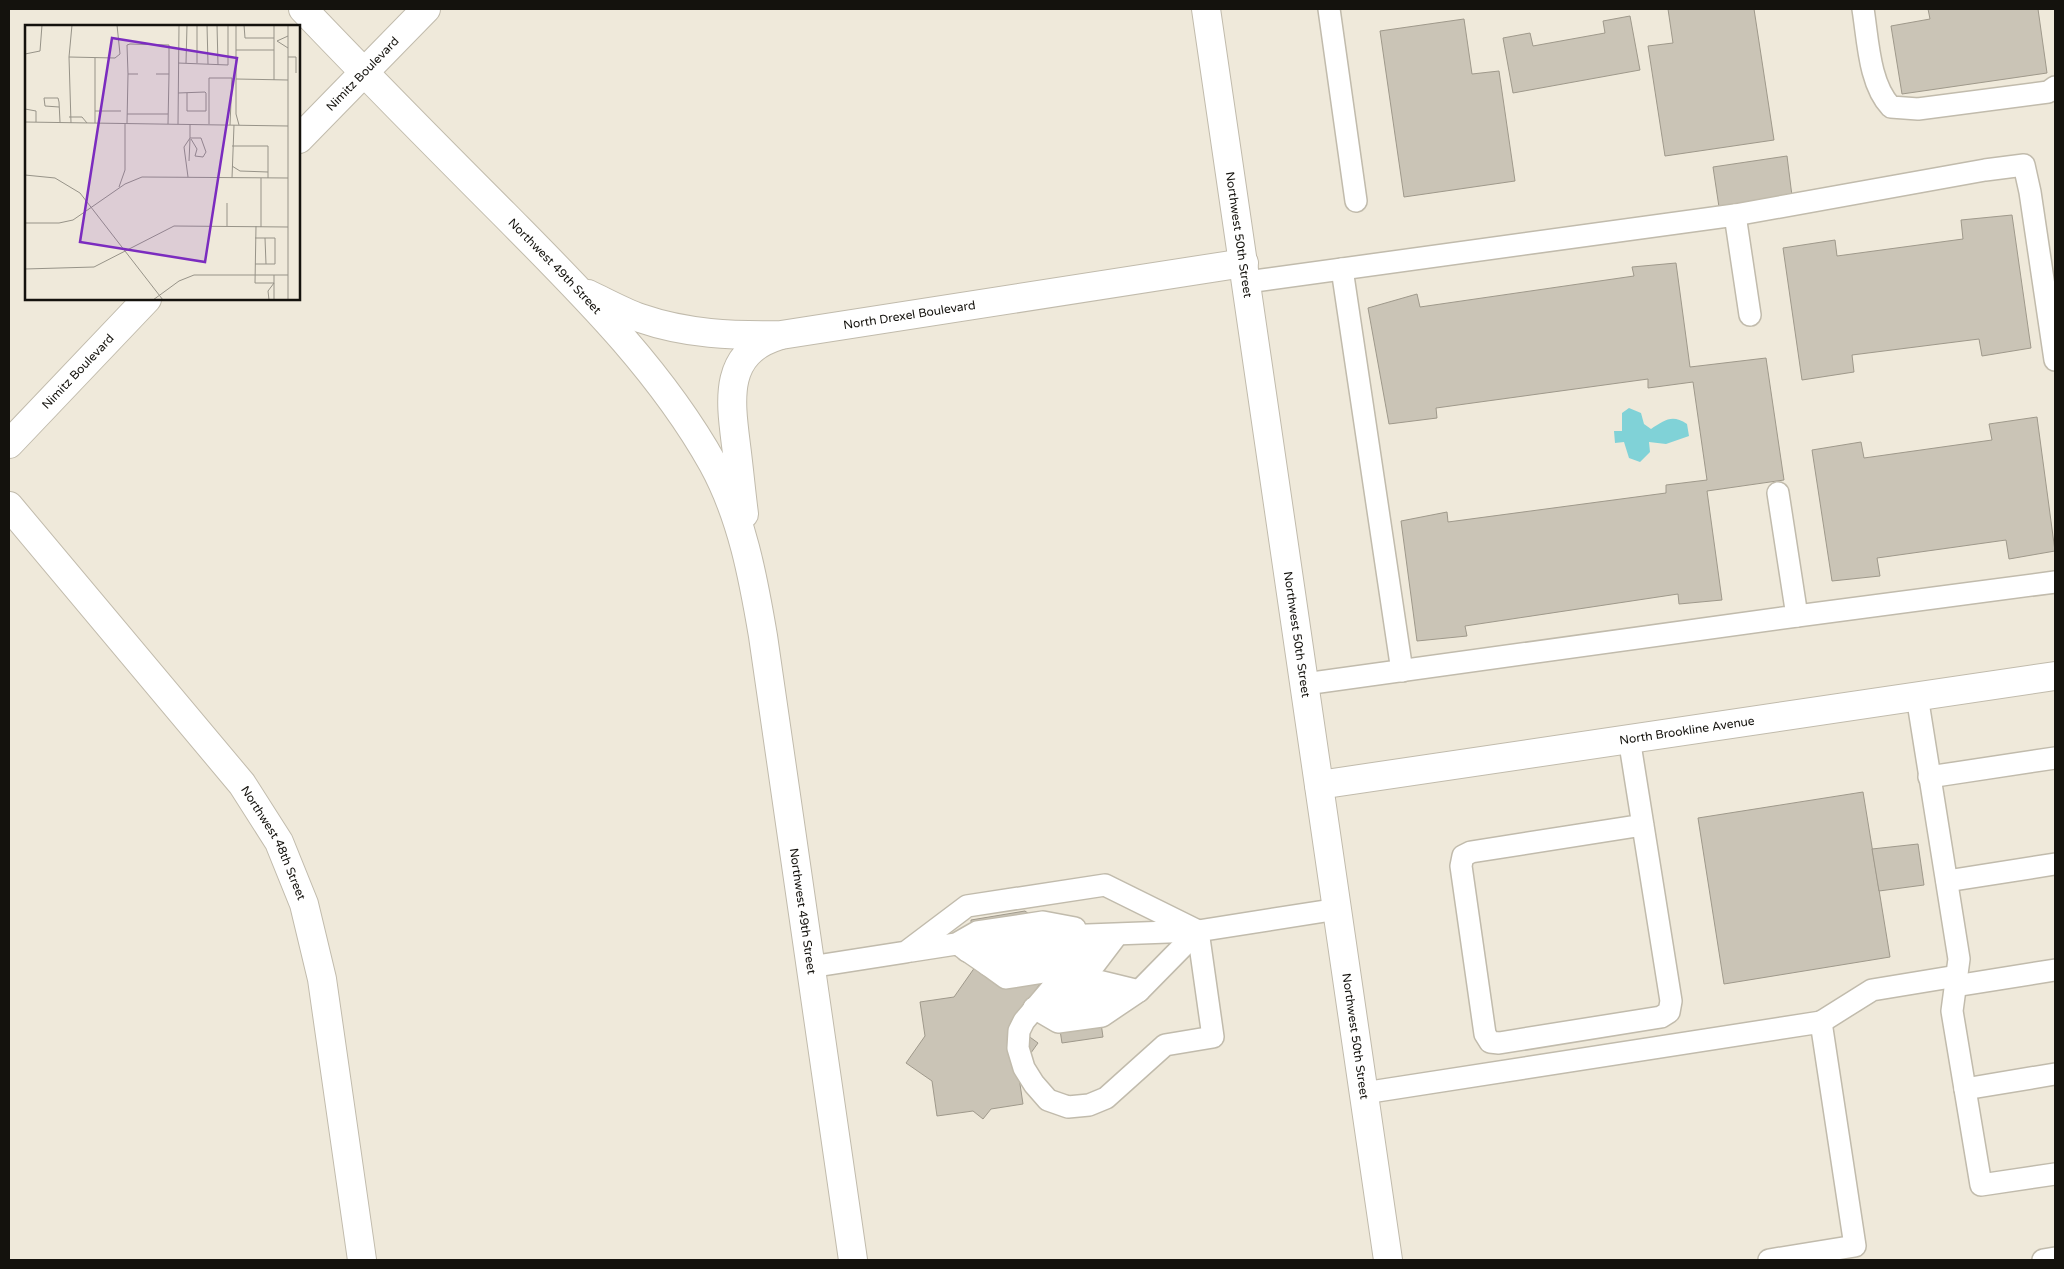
<svg xmlns="http://www.w3.org/2000/svg" width="2064" height="1269" font-family="'Varela Round',sans-serif">
	<style>
		.water { fill: #80d2d7 }
		.building { fill: #cac4b6; stroke: #9f998b }
		.lines { fill: none; stroke-linecap: round; stroke-linejoin: round }
		.service-casing { stroke: #c1bbac; stroke-width: 24 }
		.minor-casing { stroke: #c1bbac; stroke-width: 30 }
		.tertiary-casing { stroke: #c1bbac; stroke-width: 30 }
		.secondary-casing { stroke: #c1bbac; stroke-width: 30 }
		.service { stroke: #fff; stroke-width: 21 }
		.minor { stroke: #fff; stroke-width: 28 }
		.tertiary { stroke: #fff; stroke-width: 28 }
		.secondary { stroke: #fff; stroke-width: 28 }
		.labels { text-anchor: middle; dominant-baseline: central; stroke-width: 5; stroke-linejoin: round; paint-order: stroke }
		.street-label { font-size: 12px; fill: #14120d; stroke: #fdf6e7 }
		.inset-road { fill: none; stroke: #979388; stroke-width: 1 }
		.view { fill: #7b2cbf; fill-opacity: 0.15; stroke: #7b2cbf; stroke-width: 2.5 }
		.inset-edge { fill: none; stroke: #14120d; stroke-width: 2.5 }
	</style>
	<rect width="100%" height="100%" fill="#efe9da"/>
	<path class="water" d="M1629 408 1641 413 1644 424 1651 429C1665 420 1672 414 1687 424L1689 436 1666 444 1649 442 1650 452 1640 462 1629 458 1624 442 1615 443 1614 431H1622V413Z"/>
	<g class="building">
		<polygon points="1668,9 1754,9 1774,140 1665,156 1648,46 1673,43"/>
		<polygon points="1928,9 2038,9 2047,73 1902,94 1891,26 1930,19"/>
		<polygon points="1630,16 1640,70 1513,93 1503,38 1530,33 1533,46 1605,33 1603,21"/>
		<polygon points="1464,19 1472,74 1499,71 1515,181 1404,197 1380,31"/>
		<polygon points="1787,156 1792,196 1719,207 1713,167"/>
		<polygon points="2012,215 2031,348 1982,356 1979,339 1852,355 1854,372 1802,380 1783,248 1835,240 1837,256 1963,239 1961,220"/>
		<polygon points="1676,263 1690,367 1766,358 1784,480 1707,491 1722,600 1679,604 1678,594 1465,626 1467,636 1417,641 1401,521 1447,512 1448,522 1666,493 1666,485 1707,480 1693,382 1648,388 1648,379 1436,408 1437,418 1389,424 1368,308 1417,294 1420,307 1634,276 1632,267"/>
		<polygon points="2037,417 2055,551 2009,559 2006,540 1877,558 1880,576 1832,581 1812,450 1861,442 1864,458 1992,440 1989,424"/>
		<polygon points="1863,792 1890,957 1724,984 1698,818"/>
		<polygon points="1918,844 1924,885 1879,891 1872,849"/>
		<polygon points="1025,911 1092,961 1103,1037 1062,1043 1053,985 1044,978 1012,1024 1038,1043 1018,1071 1023,1104 991,1109 983,1119 973,1111 937,1116 932,1081 906,1063 925,1036 920,1002 954,997 994,940 971,924 971,920"/>
	</g>
	<g class="lines">
		<g class="service-casing">
			<g id="service">
				<polyline points="1329,9 1356,201"/>
				<path d="M1863 9C1868 40 1869 84 1891 107L1918 109 2048 92 2055 87"/>
				<polyline points="1735,215 1985,170 2024,165 2030,192 2055,360"/>
				<polyline points="1342,269 1402,671"/>
				<polyline points="1247,282 1735,215 1750,315"/>
				<polyline points="1797,616 2055,582"/>
				<polyline points="1305,684 1797,616 1778,493"/>
				<polyline points="1917,696 1959,959 1952,1011 1981,1185 2055,1174"/>
				<polyline points="1629,738 1671,1001 1669,1012 1661,1017 1499,1043 1490,1042 1485,1034 1461,866 1463,856 1471,852 1643,825"/>
				<polyline points="1929,777 2055,758"/>
				<polyline points="1947,881 2055,864"/>
				<polyline points="962,947 988,965 1081,950 1103,941"/>
				<polyline points="911,951 956,944 977,932 1043,922 1075,928"/>
				<polyline points="967,951 1061,936 1195,931"/>
				<polyline points="988,965 1006,978 1095,964 1117,935"/>
				<polyline points="810,967 906,952 967,906 1105,885 1198,931"/>
				<polyline points="1955,986 2055,970"/>
				<polyline points="1139,991 1098,981 1052,988 1024,1021 1019,1031 1018,1048 1024,1068 1034,1084 1048,1100 1068,1107 1089,1105 1106,1098 1165,1045 1213,1037 1198,931 1338,909"/>
				<polyline points="1034,1008 1058,1022 1102,1016 1139,991 1198,931"/>
				<polyline points="1034,1008 1128,993"/>
				<polyline points="1821,1022 1872,990 1957,976"/>
				<polyline points="1965,1089 2055,1074"/>
				<polyline points="1364,1093 1821,1022 1855,1246 1769,1260"/>
				<polyline points="2043,1260 2055,1258"/>
			</g>
		</g>
		<g class="minor-casing">
			<g id="minor">
				<path id="s1" d="M303 9C369 78 436 146 504 214 580 291 660 369 713 464 742 517 753 577 763 636L853 1260"/>
				<path id="s2" d="M588 294C605 302 623 312 640 318 686 334 733 336 781 335L1244 263"/>
				<path id="s3" d="M9 506 242 784 279 842 304 904 322 979 362 1260"/>
				<path d="M744 514C741 491 739 468 736 445 730 398 724 353 778 336"/>
				<path id="s4" d="M1319 785 2055 676"/>
			</g>
		</g>
		<g class="tertiary-casing">
			<g id="tertiary">
				<path id="s5" d="M299 139 426 9"/>
				<path id="s6" d="M9 444 147 299"/>
			</g>
		</g>
		<g class="secondary-casing">
			<g id="secondary">
				<path id="s7" d="M1206 9 1388 1260"/>
			</g>
		</g>
		<use href="#service" class="service"/>
		<use href="#minor" class="minor"/>
		<use href="#tertiary" class="tertiary"/>
		<use href="#secondary" class="secondary"/>
	</g>
	<g class="labels">
		<g class="street-label">
			<text stroke="none"><textPath href="#s5" startOffset="91">Nimitz Boulevard</textPath></text>
			<text stroke="none"><textPath href="#s7" startOffset="228">Northwest 50th Street</textPath></text>
			<text stroke="none"><textPath href="#s1" startOffset="360">Northwest 49th Street</textPath></text>
			<text stroke="none"><textPath href="#s2" startOffset="330">North Drexel Boulevard</textPath></text>
			<text stroke="none"><textPath href="#s6" startOffset="100">Nimitz Boulevard</textPath></text>
			<text stroke="none"><textPath href="#s7" startOffset="632">Northwest 50th Street</textPath></text>
			<text stroke="none"><textPath href="#s4" startOffset="372">North Brookline Avenue</textPath></text>
			<text stroke="none"><textPath href="#s3" startOffset="430">Northwest 48th Street</textPath></text>
			<text stroke="none"><textPath href="#s1" startOffset="1072">Northwest 49th Street</textPath></text>
			<text stroke="none"><textPath href="#s7" startOffset="1038">Northwest 50th Street</textPath></text>
		</g>
	</g>
	<g transform="translate(25 25)">
		<rect width="275" height="275" fill="#efe9da"/>
		<path class="inset-road" d="M47 0 44 32 90 33 95 29 92 0M182 0 183 39M192 0 193 40M211 0V54L263 55M219 0 220 13H249M249 0V55M263 0V275M263 11 252 16 263 23M211 25H249M0 29 15 26 17 0M44 32 46 98M263 32H271V48M153 38 203 40V0M161 38 162 0M172 38V0M103 49 102 20 105 19 144 20V49M131 49H144L143 99M211 54V89L214 100M153 68 180 67 181 68V86H162V68M34 82 20 81 19 73H33L34 77 35 97M0 84 11 86V97M70 86H96M102 89H143M44 92H57L62 98M0 97 263 101M70 98V33M102 98 103 49H113M153 99 154 0M165 99V113H176L181 127 178 132 170 131M184 99V53H207L205 100M166 114 172 124 170 131M207 121H243V153M164 136 165 114M207 141 215 146 243 147M0 150 30 153 55 168 138 275M163 152 159 122 165 113M207 153 209 100M236 153V202M94 162 100 145V98M0 198H34L48 195 100 159 117 152 263 153M202 201V178M231 201 230 258H249V250M230 213H250V239H230M240 213 241 239M0 244 69 242 149 201 263 202M249 258V275M128 275 154 256 169 250H263M244 275 243 266 249 258"/>
		<path class="view" d="M87 13 212 33 180 237 55 217Z"/>
		<rect width="275" height="275" class="inset-edge"/>
	</g>
	<rect width="2064" height="1269" fill="none" stroke="#14120d" stroke-width="20"/>
</svg>
